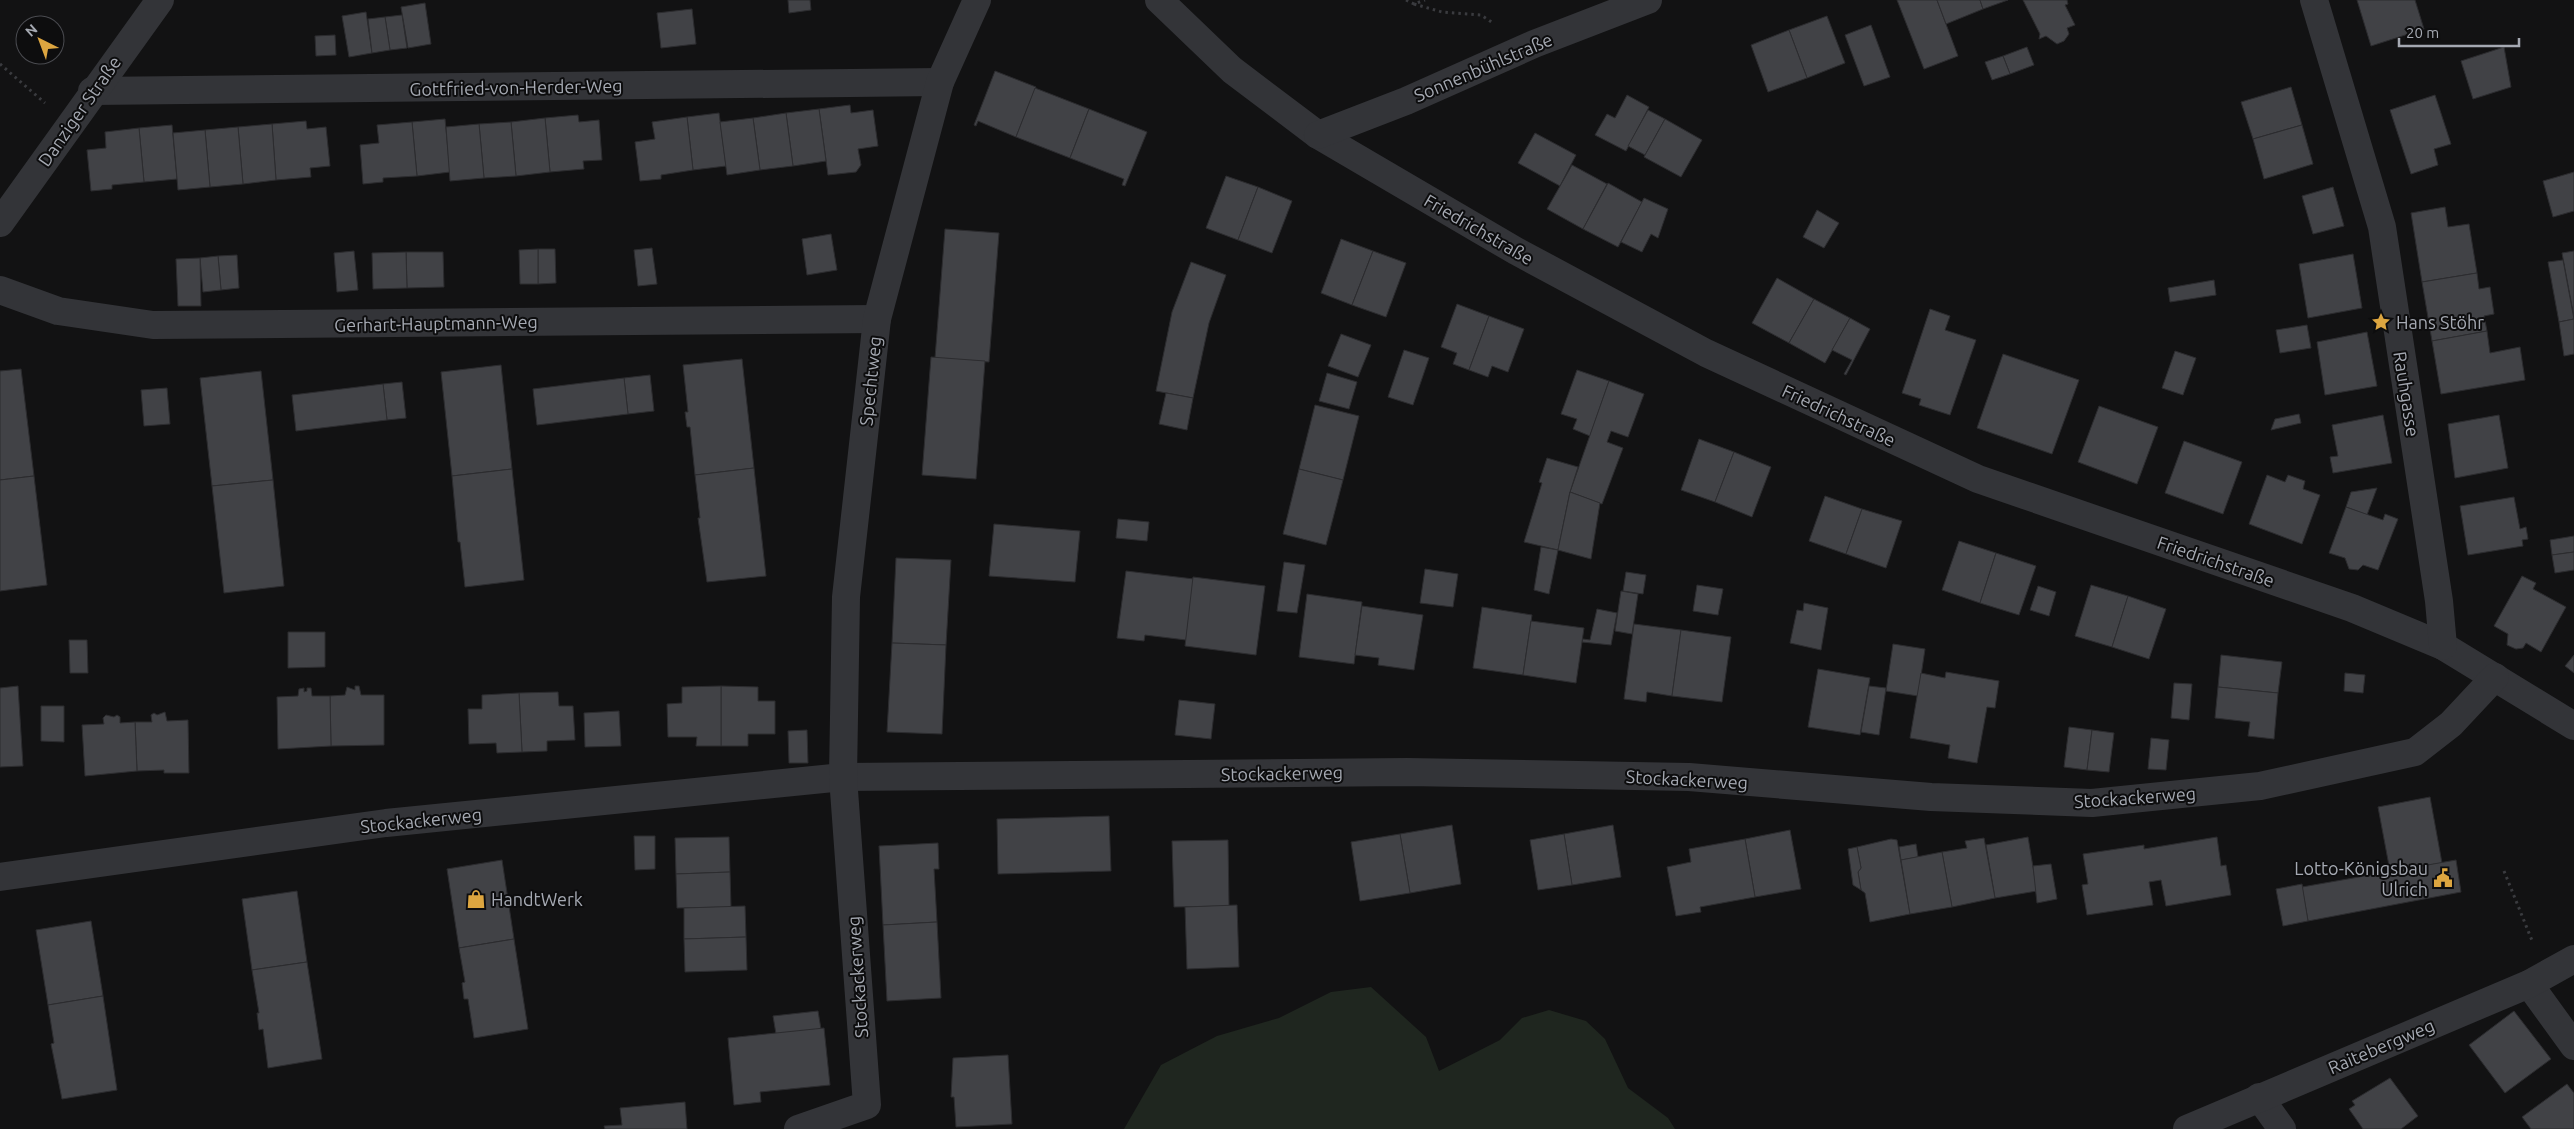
<svg xmlns="http://www.w3.org/2000/svg" width="2574" height="1129" font-family="Ubuntu,sans-serif">
	<style>
		.green { fill: #1f261f }
		.building { fill: #414246; stroke: #2c2c2f }
		.lines { fill: none; stroke-linecap: round; stroke-linejoin: round }
		.path { stroke: #3a3b3f; stroke-width: 3; stroke-dasharray: 2.5 4; stroke-linecap: butt }
		.minor { stroke: #333438; stroke-width: 28 }
		.labels { text-anchor: middle; dominant-baseline: central; stroke-width: 4; stroke-linejoin: round; paint-order: stroke }
		.street-label { font-size: 18px; fill: #a5a9b2; stroke: #0d0d0e }
		.poi-label { font-size: 18px; fill: #a5a9b2; stroke: #0d0d0e; text-anchor: start }
	</style>
	<rect width="100%" height="100%" fill="#121213"/>
	<polygon class="green" points="1371,987 1426,1037 1439,1071 1500,1040 1522,1018 1549,1010 1586,1021 1605,1039 1628,1088 1668,1118 1675,1129 1124,1129 1161,1065 1217,1036 1279,1018 1331,992"/>
	<g class="building">
		<polygon points="788,0 810,0 811,10 789,13"/>
		<polygon points="1897,0 1937,0 1958,56 1924,69"/>
		<polygon points="1937,0 1980,0 1983,9 1946,24"/>
		<polygon points="1980,0 2008,0 1983,9"/>
		<polygon points="2023,0 2067,0 2068,4 2065,5 2075,25 2067,28 2069,34 2064,41 2057,44 2046,36 2039,39 2040,34"/>
		<polygon points="2357,0 2415,0 2424,29 2371,46"/>
		<polygon points="425,3 431,44 408,48 401,7"/>
		<polygon points="692,9 696,44 661,48 657,13"/>
		<polygon points="366,12 372,53 349,57 342,16"/>
		<polygon points="402,15 407,48 390,50 385,17"/>
		<polygon points="1827,16 1845,63 1807,78 1789,30"/>
		<polygon points="385,17 390,50 372,53 368,19"/>
		<polygon points="1871,25 1890,77 1864,86 1845,35"/>
		<polygon points="1789,30 1807,78 1768,92 1751,45"/>
		<polygon points="335,35 336,55 316,56 315,36"/>
		<polygon points="2027,47 2034,65 2010,74 2003,56"/>
		<polygon points="2504,47 2511,87 2473,99 2461,61"/>
		<polygon points="2003,56 2010,74 1992,80 1985,62"/>
		<polygon points="995,71 1036,87 1016,137 978,121 976,126 974,125"/>
		<polygon points="2291,87 2302,125 2253,139 2241,102"/>
		<polygon points="1035,88 1089,109 1070,158 1016,137"/>
		<polygon points="1627,95 1649,107 1626,151 1595,135 1607,114 1615,118"/>
		<polygon points="2435,95 2451,144 2434,149 2438,165 2411,174 2390,110"/>
		<polygon points="850,105 851,113 873,110 878,146 858,149 861,165 856,172 828,175 819,109"/>
		<polygon points="819,109 826,161 793,166 786,113"/>
		<polygon points="1089,109 1147,132 1125,186 1122,185 1124,179 1070,158"/>
		<polygon points="1648,110 1665,119 1645,155 1628,146"/>
		<polygon points="719,113 726,166 693,170 687,117"/>
		<polygon points="786,113 793,166 760,170 753,118"/>
		<polygon points="578,115 579,122 599,120 602,160 583,161 584,169 550,172 545,118"/>
		<polygon points="687,117 693,170 661,175 661,179 640,181 635,142 655,139 652,122"/>
		<polygon points="545,118 550,172 516,176 511,122"/>
		<polygon points="753,118 760,170 727,175 720,122"/>
		<polygon points="445,119 450,172 417,176 412,122"/>
		<polygon points="1665,119 1702,140 1681,177 1644,157"/>
		<polygon points="306,121 307,129 326,127 330,166 310,168 311,177 276,180 272,124"/>
		<polygon points="412,122 417,176 383,178 383,182 363,184 360,145 379,143 377,125"/>
		<polygon points="511,122 516,176 484,178 479,124"/>
		<polygon points="272,124 276,180 243,184 238,127"/>
		<polygon points="479,124 484,178 450,181 446,127"/>
		<polygon points="172,125 177,179 144,182 139,128"/>
		<polygon points="2302,125 2313,164 2264,179 2253,139"/>
		<polygon points="238,127 243,184 210,187 205,130"/>
		<polygon points="139,128 144,182 112,185 112,189 91,191 87,150 106,148 105,132"/>
		<polygon points="205,130 210,187 178,190 173,133"/>
		<polygon points="1535,133 1576,155 1560,186 1518,163"/>
		<polygon points="1572,165 1607,184 1583,229 1547,209"/>
		<polygon points="2574,172 2574,211 2553,217 2543,181"/>
		<polygon points="1226,176 1258,187 1238,240 1206,228"/>
		<polygon points="1608,183 1642,202 1618,247 1583,229"/>
		<polygon points="1258,187 1292,201 1272,253 1238,240"/>
		<polygon points="2333,187 2344,226 2313,234 2302,196"/>
		<polygon points="1644,198 1668,209 1658,238 1651,234 1642,252 1621,242"/>
		<polygon points="2445,207 2448,227 2469,224 2477,273 2422,282 2411,213"/>
		<polygon points="1817,210 1839,223 1824,248 1803,237"/>
		<polygon points="945,229 999,233 989,362 935,358"/>
		<polygon points="831,234 837,270 807,275 802,239"/>
		<polygon points="1341,239 1373,251 1352,305 1321,293"/>
		<polygon points="652,248 657,284 638,286 634,250"/>
		<polygon points="538,249 555,249 556,283 538,284"/>
		<polygon points="538,249 538,284 520,284 519,250"/>
		<polygon points="354,251 358,290 337,292 334,253"/>
		<polygon points="1373,251 1406,263 1386,317 1352,305"/>
		<polygon points="2574,251 2574,317 2562,253"/>
		<polygon points="406,252 443,252 444,287 407,288"/>
		<polygon points="406,252 407,288 373,289 372,253"/>
		<polygon points="2353,254 2362,308 2308,318 2299,264"/>
		<polygon points="237,255 239,288 221,290 218,256"/>
		<polygon points="218,256 221,290 203,292 200,258"/>
		<polygon points="200,258 201,306 178,306 176,259"/>
		<polygon points="2563,260 2574,319 2559,322 2548,262"/>
		<polygon points="1191,262 1226,275 1209,323 1193,398 1156,391 1172,312"/>
		<polygon points="2477,273 2479,289 2490,287 2494,314 2484,316 2487,331 2432,341 2422,282"/>
		<polygon points="1777,278 1814,299 1789,343 1752,323"/>
		<polygon points="2214,280 2216,295 2170,302 2168,288"/>
		<polygon points="1814,299 1850,318 1825,363 1789,343"/>
		<polygon points="1457,304 1489,316 1469,370 1453,364 1457,353 1441,347"/>
		<polygon points="1930,309 1950,316 1945,330 1976,340 1950,415 1919,405 1921,399 1902,393"/>
		<polygon points="1489,316 1524,329 1508,372 1492,366 1488,377 1469,370"/>
		<polygon points="1850,318 1870,329 1846,375 1844,374 1852,360 1832,350"/>
		<polygon points="2574,319 2574,354 2564,356 2559,322"/>
		<polygon points="2307,325 2311,348 2280,353 2276,330"/>
		<polygon points="2487,331 2490,353 2520,347 2525,380 2441,394 2432,341"/>
		<polygon points="2367,332 2377,386 2325,395 2317,342"/>
		<polygon points="1341,334 1371,345 1358,377 1328,366"/>
		<polygon points="1404,350 1429,358 1413,405 1388,397"/>
		<polygon points="2175,351 2196,358 2183,395 2162,388"/>
		<polygon points="2003,354 2079,380 2052,454 1977,428"/>
		<polygon points="931,357 985,361 976,479 922,475"/>
		<polygon points="742,359 754,468 695,475 690,427 687,427 685,412 688,412 683,365"/>
		<polygon points="501,365 512,469 452,476 441,372"/>
		<polygon points="21,369 34,476 0,480 0,371"/>
		<polygon points="1577,370 1609,381 1590,436 1573,429 1577,419 1561,414"/>
		<polygon points="261,371 273,480 212,486 200,378"/>
		<polygon points="1327,373 1357,382 1349,409 1319,401"/>
		<polygon points="650,375 654,411 628,414 624,378"/>
		<polygon points="624,378 628,414 537,425 533,389"/>
		<polygon points="1609,381 1644,394 1628,437 1611,431 1607,442 1623,448 1602,504 1570,492"/>
		<polygon points="402,382 406,418 387,420 383,384"/>
		<polygon points="383,384 387,420 296,431 292,395"/>
		<polygon points="167,388 170,424 144,426 141,390"/>
		<polygon points="1166,393 1193,398 1187,430 1159,424"/>
		<polygon points="1315,405 1359,416 1343,480 1299,469"/>
		<polygon points="2099,406 2158,427 2137,484 2078,462"/>
		<polygon points="2299,414 2301,423 2271,430 2275,419"/>
		<polygon points="2383,415 2392,463 2333,473 2330,457 2338,456 2332,425"/>
		<polygon points="2499,415 2508,468 2455,478 2448,424"/>
		<polygon points="1699,439 1734,452 1715,502 1681,490"/>
		<polygon points="2184,441 2242,462 2223,514 2165,493"/>
		<polygon points="1734,452 1771,467 1752,517 1715,502"/>
		<polygon points="1547,458 1578,467 1570,492 1558,550 1524,542 1542,483 1539,482"/>
		<polygon points="754,468 766,576 707,582 698,518 700,518 695,475"/>
		<polygon points="512,469 524,580 465,587 460,542 458,542 452,476"/>
		<polygon points="1299,469 1343,480 1326,545 1283,534"/>
		<polygon points="2267,475 2285,482 2288,475 2305,481 2303,489 2320,495 2302,544 2249,524"/>
		<polygon points="34,476 47,585 0,591 0,480"/>
		<polygon points="273,480 284,586 224,593 212,486"/>
		<polygon points="2377,488 2367,515 2346,507 2351,492"/>
		<polygon points="1570,492 1600,503 1591,559 1558,550"/>
		<polygon points="1825,496 1862,509 1846,554 1809,541"/>
		<polygon points="2514,497 2520,529 2526,527 2528,539 2522,540 2523,546 2468,555 2460,506"/>
		<polygon points="2346,507 2383,520 2385,514 2398,519 2378,570 2363,565 2358,570 2349,569 2345,558 2329,553"/>
		<polygon points="1862,509 1902,521 1886,568 1846,554"/>
		<polygon points="1118,519 1149,522 1147,541 1116,538"/>
		<polygon points="994,524 1080,531 1075,582 989,576"/>
		<polygon points="2574,536 2574,552 2552,555 2550,540"/>
		<polygon points="1959,541 1996,553 1980,603 1942,590"/>
		<polygon points="1541,547 1558,550 1549,594 1534,590"/>
		<polygon points="2574,552 2574,570 2555,573 2552,555"/>
		<polygon points="1996,553 2036,566 2019,615 1980,603"/>
		<polygon points="896,558 951,560 946,645 892,643"/>
		<polygon points="1284,562 1305,565 1297,613 1277,611"/>
		<polygon points="1425,569 1458,574 1453,607 1420,603"/>
		<polygon points="1126,571 1194,579 1186,640 1145,635 1144,641 1117,638"/>
		<polygon points="1626,572 1646,575 1643,594 1623,591"/>
		<polygon points="2522,576 2536,583 2533,589 2566,607 2541,652 2526,643 2523,648 2516,649 2507,645 2508,634 2494,626"/>
		<polygon points="1193,577 1265,586 1256,655 1185,646"/>
		<polygon points="1697,585 1723,589 1718,615 1693,611"/>
		<polygon points="2091,585 2128,596 2112,647 2075,636"/>
		<polygon points="2038,586 2056,592 2049,616 2030,610"/>
		<polygon points="1621,591 1638,594 1632,634 1615,631"/>
		<polygon points="1307,594 1362,602 1354,664 1299,657"/>
		<polygon points="2128,596 2166,609 2149,659 2112,647"/>
		<polygon points="1804,603 1828,608 1821,650 1790,643 1797,610 1803,611"/>
		<polygon points="1362,606 1423,615 1414,670 1378,665 1379,658 1355,655"/>
		<polygon points="1482,607 1532,615 1523,675 1473,668"/>
		<polygon points="1597,609 1617,613 1611,645 1582,642 1583,639 1590,640"/>
		<polygon points="1531,621 1584,628 1576,683 1523,675"/>
		<polygon points="1634,624 1681,630 1672,696 1647,692 1646,702 1624,699"/>
		<polygon points="1681,630 1731,637 1722,702 1672,696"/>
		<polygon points="288,632 325,632 325,667 288,668"/>
		<polygon points="69,640 87,640 88,673 70,673"/>
		<polygon points="892,643 946,645 942,734 887,732"/>
		<polygon points="1893,644 1925,649 1918,696 1886,691"/>
		<polygon points="2221,655 2282,662 2278,693 2218,687"/>
		<polygon points="2574,655 2574,673 2565,666"/>
		<polygon points="1818,669 1870,678 1860,735 1808,727"/>
		<polygon points="1946,672 1999,681 1995,708 1987,707 1977,763 1948,758 1950,745 1910,738 1921,673 1945,678"/>
		<polygon points="2345,673 2365,675 2363,693 2344,691"/>
		<polygon points="2174,683 2192,684 2189,720 2171,718"/>
		<polygon points="18,686 23,766 0,767 0,688"/>
		<polygon points="355,686 359,686 361,695 384,695 384,745 331,746 330,696 345,695 347,687 355,690"/>
		<polygon points="721,686 758,687 758,701 775,701 775,734 748,734 748,746 721,746"/>
		<polygon points="721,686 721,746 696,746 697,737 668,737 667,704 682,703 682,687"/>
		<polygon points="1869,686 1886,688 1879,735 1861,732"/>
		<polygon points="2218,687 2278,693 2274,739 2248,736 2250,722 2215,718"/>
		<polygon points="304,688 304,692 307,691 307,688 311,688 312,696 330,696 331,746 278,749 277,697 298,696 299,689"/>
		<polygon points="558,692 559,706 573,706 575,740 547,741 547,751 522,752 519,693"/>
		<polygon points="519,693 522,752 497,753 496,743 469,744 468,709 482,709 482,695"/>
		<polygon points="1179,700 1215,704 1211,739 1175,735"/>
		<polygon points="41,706 64,706 64,742 41,741"/>
		<polygon points="619,711 621,746 585,747 584,713"/>
		<polygon points="165,712 167,721 188,720 189,773 164,773 164,770 137,771 135,722 152,722 151,715 154,713 157,715"/>
		<polygon points="106,715 114,717 117,715 120,717 120,723 135,722 137,771 85,776 82,725 104,724 103,718"/>
		<polygon points="2069,727 2092,730 2087,770 2064,767"/>
		<polygon points="807,730 808,763 789,763 788,731"/>
		<polygon points="2092,730 2114,733 2109,772 2087,770"/>
		<polygon points="2151,738 2169,740 2166,770 2148,769"/>
		<polygon points="2430,797 2442,863 2390,871 2378,807"/>
		<polygon points="1109,816 1111,871 998,874 997,819"/>
		<polygon points="1452,825 1461,884 1410,893 1400,834"/>
		<polygon points="1613,825 1621,877 1572,885 1564,834"/>
		<polygon points="1790,830 1801,889 1755,897 1745,839"/>
		<polygon points="1400,834 1410,893 1360,901 1351,842"/>
		<polygon points="1564,834 1572,885 1538,890 1530,840"/>
		<polygon points="634,836 655,836 655,869 635,870"/>
		<polygon points="729,837 730,872 676,874 675,838"/>
		<polygon points="2028,837 2037,891 1995,898 1986,845"/>
		<polygon points="2217,837 2221,866 2226,865 2231,895 2166,906 2161,880 2149,882 2153,905 2087,915 2082,885 2088,884 2083,854 2144,845 2144,849"/>
		<polygon points="1984,838 1995,898 1952,907 1942,852 1967,848 1965,841"/>
		<polygon points="1745,839 1755,897 1700,907 1701,912 1676,916 1667,867 1691,862 1689,849"/>
		<polygon points="1891,839 1897,840 1910,914 1870,922 1865,893 1861,890 1858,872 1861,868 1857,847"/>
		<polygon points="1228,840 1229,906 1174,907 1172,841"/>
		<polygon points="938,843 939,869 934,869 937,922 883,925 879,846"/>
		<polygon points="1916,844 1918,857 1901,860 1899,847"/>
		<polygon points="1857,847 1861,868 1858,872 1861,890 1853,885 1848,849"/>
		<polygon points="1942,852 1952,907 1910,914 1901,860"/>
		<polygon points="502,860 514,939 459,948 447,869"/>
		<polygon points="2456,860 2461,892 2308,921 2302,887"/>
		<polygon points="2051,864 2057,899 2037,903 2033,866"/>
		<polygon points="730,872 731,907 677,908 676,874"/>
		<polygon points="2302,884 2308,921 2283,926 2276,889"/>
		<polygon points="297,891 307,962 252,970 242,899"/>
		<polygon points="1237,905 1239,967 1187,969 1185,907"/>
		<polygon points="745,906 746,937 684,939 684,908"/>
		<polygon points="91,921 103,996 48,1005 36,930"/>
		<polygon points="937,922 941,998 887,1001 883,925"/>
		<polygon points="746,937 747,970 685,972 684,939"/>
		<polygon points="514,939 528,1029 474,1038 468,999 464,999 462,983 465,982 459,948"/>
		<polygon points="307,962 322,1059 268,1068 263,1029 259,1030 257,1013 259,1013 252,970"/>
		<polygon points="103,996 117,1090 62,1099 51,1044 54,1043 48,1005"/>
		<polygon points="818,1011 821,1029 776,1034 773,1016"/>
		<polygon points="2514,1011 2551,1059 2505,1093 2469,1045"/>
		<polygon points="824,1028 830,1085 760,1092 761,1102 734,1105 728,1038"/>
		<polygon points="1008,1055 1012,1124 956,1127 954,1097 951,1097 953,1058"/>
		<polygon points="2390,1078 2418,1116 2401,1129 2363,1129 2349,1109 2355,1105 2352,1101"/>
		<polygon points="2567,1084 2574,1093 2574,1129 2531,1129 2522,1117"/>
		<polygon points="685,1102 687,1129 605,1129 604,1126 622,1125 620,1108"/>
	</g>
	<g class="lines">
		<g class="path">
			<polyline points="1406,0 1414,4 1425,0"/>
			<polyline points="1414,4 1442,12 1481,15 1493,23"/>
			<polyline points="0,64 45,103"/>
			<polyline points="2504,871 2533,943"/>
		</g>
		<g class="minor">
			<polyline points="1159,0 1232,70 1318,135 1516,251 1706,353 1978,479 2352,608 2443,646 2574,726"/>
			<polyline points="2314,0 2382,227 2439,601 2443,646"/>
			<polyline points="92,91 940,82"/>
			<polyline points="1318,135 1406,101 1534,44 1648,0"/>
			<polyline points="0,223 160,0"/>
			<polyline points="0,290 58,311 153,325 877,319"/>
			<polyline points="0,877 386,823 843,777 1407,772 1689,777 1931,797 2092,803 2260,786 2415,752 2451,724 2495,677"/>
			<polyline points="2529,984 2574,1046"/>
			<polyline points="2259,1097 2282,1129"/>
			<polyline points="798,1129 867,1105 843,777 846,597 877,319 940,82 977,0"/>
			<polyline points="2187,1129 2529,984 2574,959"/>
		</g>
	</g>
	<defs>
		<g id="sight-bare" transform="scale(1.5)"><path d="M0-6L1.8-2.2L6-1.7L2.9 1.2L3.7 5.4L0 3.3L-3.7 5.4L-2.9 1.2L-6-1.7L-1.8-2.2Z" fill="#dda640" stroke="#0d0d0e" stroke-width="2.5" paint-order="stroke"/></g>
		<g id="civic-bare" transform="scale(1.5)"><path d="M-.6-6.5H3V-4.5H.6V-3L4-1V1h2V6H-6V1h2V-1L-.6-3ZM-1.2 2.5V6h2.4V2.5Z" fill="#dda640" stroke="#0d0d0e" stroke-width="2.5" paint-order="stroke"/></g>
		<g id="shop-bare" transform="scale(1.5)"><path d="M-5-2.5h2.3a2.7 3.5 0 0 1 5.4 0H5L5.5 6h-11ZM-1.5-2.5h3a1.5 2.3 0 0 0-3 0Z" fill="#dda640" stroke="#0d0d0e" stroke-width="2.5" paint-order="stroke"/></g>
	</defs>
	<g fill-rule="evenodd">
		<use href="#sight-bare" x="2381" y="322"/>
		<use href="#civic-bare" x="2443" y="878"/>
		<use href="#shop-bare" x="476" y="899"/>
	</g>
	<g class="labels">
		<g class="street-label">
			<text transform="translate(1483 67) rotate(-23)">Sonnenbühlstraße</text>
			<text transform="translate(516 87) rotate(-1)">Gottfried-von-Herder-Weg</text>
			<text transform="translate(79 111) rotate(-55)">Danziger Straße</text>
			<text transform="translate(1479 229) rotate(30)">Friedrichstraße</text>
			<text transform="translate(436 323) rotate(-1)">Gerhart-Hauptmann-Weg</text>
			<text transform="translate(870 381) rotate(-84)">Spechtweg</text>
			<text transform="translate(2407 394) rotate(81)">Rauhgasse</text>
			<text transform="translate(1839 415) rotate(25)">Friedrichstraße</text>
			<text transform="translate(2216 561) rotate(19)">Friedrichstraße</text>
			<text transform="translate(1282 773) rotate(-1)">Stockackerweg</text>
			<text transform="translate(1687 779) rotate(3)">Stockackerweg</text>
			<text transform="translate(2135 797) rotate(-4)">Stockackerweg</text>
			<text transform="translate(421 820) rotate(-6)">Stockackerweg</text>
			<text transform="translate(857 977) rotate(-94)">Stockackerweg</text>
			<text transform="translate(2381 1046) rotate(-23)">Raitebergweg</text>
		</g>
		<g class="poi-label">
			<text x="2396" y="322">Hans Stöhr</text>
			<text x="2428" y="868" text-anchor="end">Lotto-Königsbau<tspan x="2428" dy="21">Ulrich</tspan></text>
			<text x="491" y="899">HandtWerk</text>
		</g>
	</g>
	<g transform="translate(40 40) rotate(318)"><circle r="24" fill="#0d0d0e" stroke="#4a4b50"/>
	<path d="M0-4L9 19L0 12L-9 19Z" fill="#dda640"/>
	<text y="-8" font-size="14" font-weight="bold" text-anchor="middle" fill="#a5a9b2">N</text>
	</g>
	<path d="M2399 38v8h120v-8" fill="none" stroke="#a5a9b2" stroke-width="2.5"/>
	<text x="2406" y="38" font-size="15" fill="#a5a9b2" stroke="#0d0d0e" stroke-width="4" paint-order="stroke">20 m</text>
</svg>
